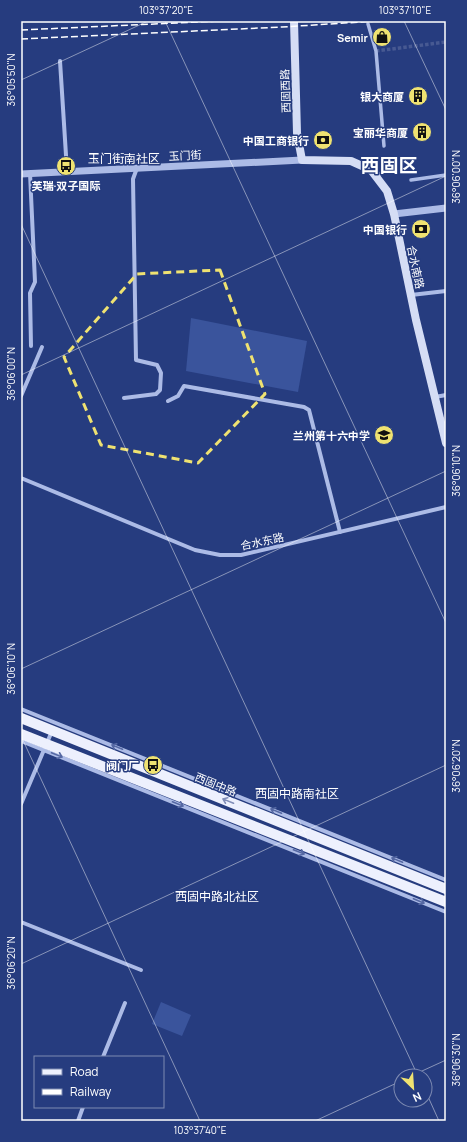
<svg xmlns="http://www.w3.org/2000/svg" width="467" height="1142" font-family="Manrope,'Noto Sans SC',sans-serif">
	<style>
		.grass { fill: #3a549c }
		.lines { fill: none; stroke-linecap: round; stroke-linejoin: round }
		.pedestrian-tunnel { stroke: #475992; stroke-width: 3.5; stroke-dasharray: 3.5 2; stroke-linecap: butt }
		.pedestrian { stroke: #acbbe6; stroke-width: 3.5 }
		.minor { stroke: #acbbe6; stroke-width: 4 }
		.tertiary { stroke: #acbbe6; stroke-width: 7 }
		.secondary { stroke: #d5ddf5; stroke-width: 8 }
		.primary { stroke: #edf0fd; stroke-width: 10 }
		.rail { stroke: #fff; stroke-width: 1.5; stroke-dasharray: 7 3; stroke-linecap: butt }
		.oneway { stroke: #5568a3 }
		.oneway2 { stroke: #808db8 }
		.marked { fill: none; stroke: #efe271; stroke-width: 3; stroke-dasharray: 8 5; stroke-linejoin: round }
		.ticks { fill: none; stroke: #fff; stroke-width: 1; stroke-opacity: 0.45 }
		.labels { text-anchor: middle; dominant-baseline: central; stroke-width: 3; stroke-linejoin: round; paint-order: stroke }
		.poi-label { font-size: 11px; font-weight: bold; fill: #fff; stroke: #263c7f; text-anchor: end }
		.street-label { font-size: 11px; fill: #fff; stroke: #263c7f }
		.neighbourhood-label { font-size: 12px; fill: #fff; stroke: #263c7f }
		.town-label { font-size: 19px; font-weight: bold; fill: #fff; stroke: #263c7f }
		.neatline { fill: none; stroke: #fff; stroke-width: 1.5 }
		.ticks-label { font-size: 10px; text-anchor: middle; fill: #fff }
	</style>
	<rect width="100%" height="100%" fill="#263c7f"/>
	<g class="grass">
		<polygon points="191,318 307,341 298,392 186,371"/>
		<polygon points="161,1002 191,1015 182,1036 152,1024"/>
	</g>
	<g class="lines">
		<polyline class="pedestrian-tunnel" points="376,51 446,42"/>
		<g class="pedestrian">
			<polyline points="368,24 376,51 384,146"/>
			<polyline points="377,177 381,173"/>
			<polyline points="411,180 446,175"/>
		</g>
		<g class="minor">
			<polyline points="60,61 67,171"/>
			<polyline points="30,173 35,282 30,293 31,346"/>
			<polyline points="411,295 446,291"/>
			<polyline points="21,396 42,347"/>
			<polyline points="435,397 446,395"/>
			<polyline points="124,398 156,394 160,390 161,373 157,365 136,360 133,179 137,168"/>
			<polyline points="168,401 178,396 184,386 304,407 309,410 340,532"/>
			<polyline points="21,478 195,550 220,555 241,555 446,507"/>
			<polyline points="21,709 446,880"/>
			<polyline points="21,741 446,912"/>
			<polyline points="21,804 52,731"/>
			<polyline points="21,922 141,970"/>
			<polyline points="103,1057 125,1003"/>
			<polyline points="78,1121 83,1107"/>
		</g>
		<g class="tertiary">
			<polyline points="21,174 302,160"/>
			<polyline points="394,214 446,208"/>
		</g>
		<polyline class="secondary" points="294,21 297,133 302,160 351,161 371,170 387,191 394,214 416,320 446,443"/>
		<g class="primary">
			<polyline points="21,718 446,889"/>
			<polyline points="21,734 446,902"/>
		</g>
		<g class="rail">
			<polyline points="21,30 220,21"/>
			<polyline points="21,39 282,27 377,21"/>
		</g>
	</g>
	<defs><path id="oneway-shaft" d="M-6 0H5M1.5-3L5.5 0L1.5 3" fill="none" stroke-width="1.6" stroke-linecap="round" stroke-linejoin="round"/></defs>
	<g class="oneway">
		<use href="#oneway-shaft" transform="translate(117 747) rotate(-158)"/>
		<use href="#oneway-shaft" transform="translate(57 755) rotate(22)"/>
		<use href="#oneway-shaft" transform="translate(178 804) rotate(22)"/>
		<use href="#oneway-shaft" transform="translate(276 811) rotate(-158)"/>
		<use href="#oneway-shaft" transform="translate(299 852) rotate(21)"/>
		<use href="#oneway-shaft" transform="translate(397 860) rotate(-158)"/>
		<use href="#oneway-shaft" transform="translate(419 901) rotate(23)"/>
	</g>
	<use class="oneway2" href="#oneway-shaft" transform="translate(228 801) rotate(-158)"/>
	<path class="marked" d="M220 270 265 394 198 463 101 445 64 357 137 274Z"/>
	<path class="ticks" d="M165 21 446 623M404 21 446 110M21 80 148 21M21 224 418 1076M21 375 446 176M21 669 446 471M21 736 200 1121M21 964 446 765M411 1076 446 1060M425 1090 439 1121M315 1121 401 1081"/>
	<defs>
		<g id="shop-disc" transform="scale(1)"><circle r="9.5" fill="#efe271" stroke="#263c7f"/><path d="M-5-2.5h2.3a2.7 3.5 0 0 1 5.4 0H5L5.5 6h-11ZM-1.5-2.5h3a1.5 2.3 0 0 0-3 0Z" fill="#111"/></g>
		<g id="building-disc" transform="scale(1)"><circle r="9.5" fill="#efe271" stroke="#263c7f"/><path d="M-4-6H4V6H1V3H-1V6H-4ZM-2.5-4.3h1.7v1.8h-1.7ZM.8-4.3h1.7v1.8H.8ZM-2.5-1h1.7V.8h-1.7ZM.8-1h1.7V.8H.8Z" fill="#111"/></g>
		<g id="bank-disc" transform="scale(1)"><circle r="9.5" fill="#efe271" stroke="#263c7f"/><path d="M-6-4H6V4H-6ZM0-2.3a2.3 2.3 0 1 0 0 4.6a2.3 2.3 0 1 0 0-4.6Z" fill="#111"/></g>
		<g id="bus-disc" transform="scale(1)"><circle r="9.5" fill="#efe271" stroke="#263c7f"/><path d="M-5-6H5V4H4V6H2V4H-2V6H-4V4H-5ZM-3.5-4V0h7V-4ZM-3.5 1.2v1.5H-2V1.2ZM2 1.2v1.5H3.5V1.2Z" fill="#111"/></g>
		<g id="school-disc" transform="scale(1)"><circle r="9.5" fill="#efe271" stroke="#263c7f"/><path d="M0-5L7-2L0 1L-7-2ZM-4 1L0 2.5L4 1V4Q0 6-4 4Z" fill="#111"/></g>
	</defs>
	<g fill-rule="evenodd">
		<use href="#shop-disc" x="382" y="37"/>
		<use href="#building-disc" x="418" y="96"/>
		<use href="#building-disc" x="422" y="132"/>
		<use href="#bank-disc" x="323" y="140"/>
		<use href="#bus-disc" x="66" y="166"/>
		<use href="#bank-disc" x="421" y="229"/>
		<use href="#school-disc" x="384" y="435"/>
		<use href="#bus-disc" x="153" y="765"/>
	</g>
	<g class="labels">
		<g class="poi-label">
			<text x="368" y="37">Semir</text>
			<text x="404" y="96">银大商厦</text>
			<text x="408" y="132">宝丽华商厦</text>
			<text x="309" y="140">中国工商银行</text>
			<text x="66" y="185" text-anchor="middle">芙瑞·双子国际</text>
			<text x="407" y="229">中国银行</text>
			<text x="370" y="435">兰州第十六中学</text>
			<text x="139" y="765">阀门厂</text>
		</g>
		<g class="street-label">
			<text transform="translate(285 91) rotate(-92)">西固西路</text>
			<text transform="translate(185 155) rotate(-3)">玉门街</text>
			<text transform="translate(416 267) rotate(78)">合水南路</text>
			<text transform="translate(262 541) rotate(-12)">合水东路</text>
			<text transform="translate(216 784) rotate(22)">西固中路</text>
		</g>
		<g class="neighbourhood-label">
			<text x="124" y="158">玉门街南社区</text>
			<text x="297" y="793">西固中路南社区</text>
			<text x="217" y="896">西固中路北社区</text>
		</g>
		<g class="town-label">
			<text x="389" y="165">西固区</text>
		</g>
	</g>
	<rect width="467" height="1142" fill="none" stroke="#263c7f" stroke-width="44"/>
	<rect x="34" y="1056" width="130" height="52" fill="#263c7f" stroke="#7d8ab2"/>
	<rect x="42" y="1069" width="20" height="6" fill="#edf0fd" stroke="#7d8ab2"/>
	<text x="70" y="1076" font-size="12" fill="#ffffff">Road</text>
	<rect x="42" y="1089" width="20" height="6" fill="#ffffff" stroke="#7d8ab2"/>
	<text x="70" y="1096" font-size="12" fill="#ffffff">Railway</text>
	<g transform="translate(413 1088) rotate(155)"><circle r="19" fill="#263c7f" stroke="#7d8ab2"/>
	<path d="M0-3L7 15L0 10L-7 15Z" fill="#efe271"/>
	<text y="-6" font-size="11" font-weight="bold" text-anchor="middle" fill="#ffffff">N</text>
	</g>
	<rect x="22" y="22" width="423" height="1098" class="neatline"/>
	<g class="ticks-label">
		<text x="166" y="14">103°37'20"E</text>
		<text x="405" y="14">103°37'10"E</text>
		<text transform="translate(11 80) rotate(-90)" y="4">36°05'50"N</text>
		<text transform="translate(456 177) rotate(-90)" y="4">36°06'00"N</text>
		<text transform="translate(11 374) rotate(-90)" y="4">36°06'00"N</text>
		<text transform="translate(456 471) rotate(-90)" y="4">36°06'10"N</text>
		<text transform="translate(11 669) rotate(-90)" y="4">36°06'10"N</text>
		<text transform="translate(456 766) rotate(-90)" y="4">36°06'20"N</text>
		<text transform="translate(11 963) rotate(-90)" y="4">36°06'20"N</text>
		<text transform="translate(456 1060) rotate(-90)" y="4">36°06'30"N</text>
		<text x="200" y="1134">103°37'40"E</text>
	</g>
</svg>
